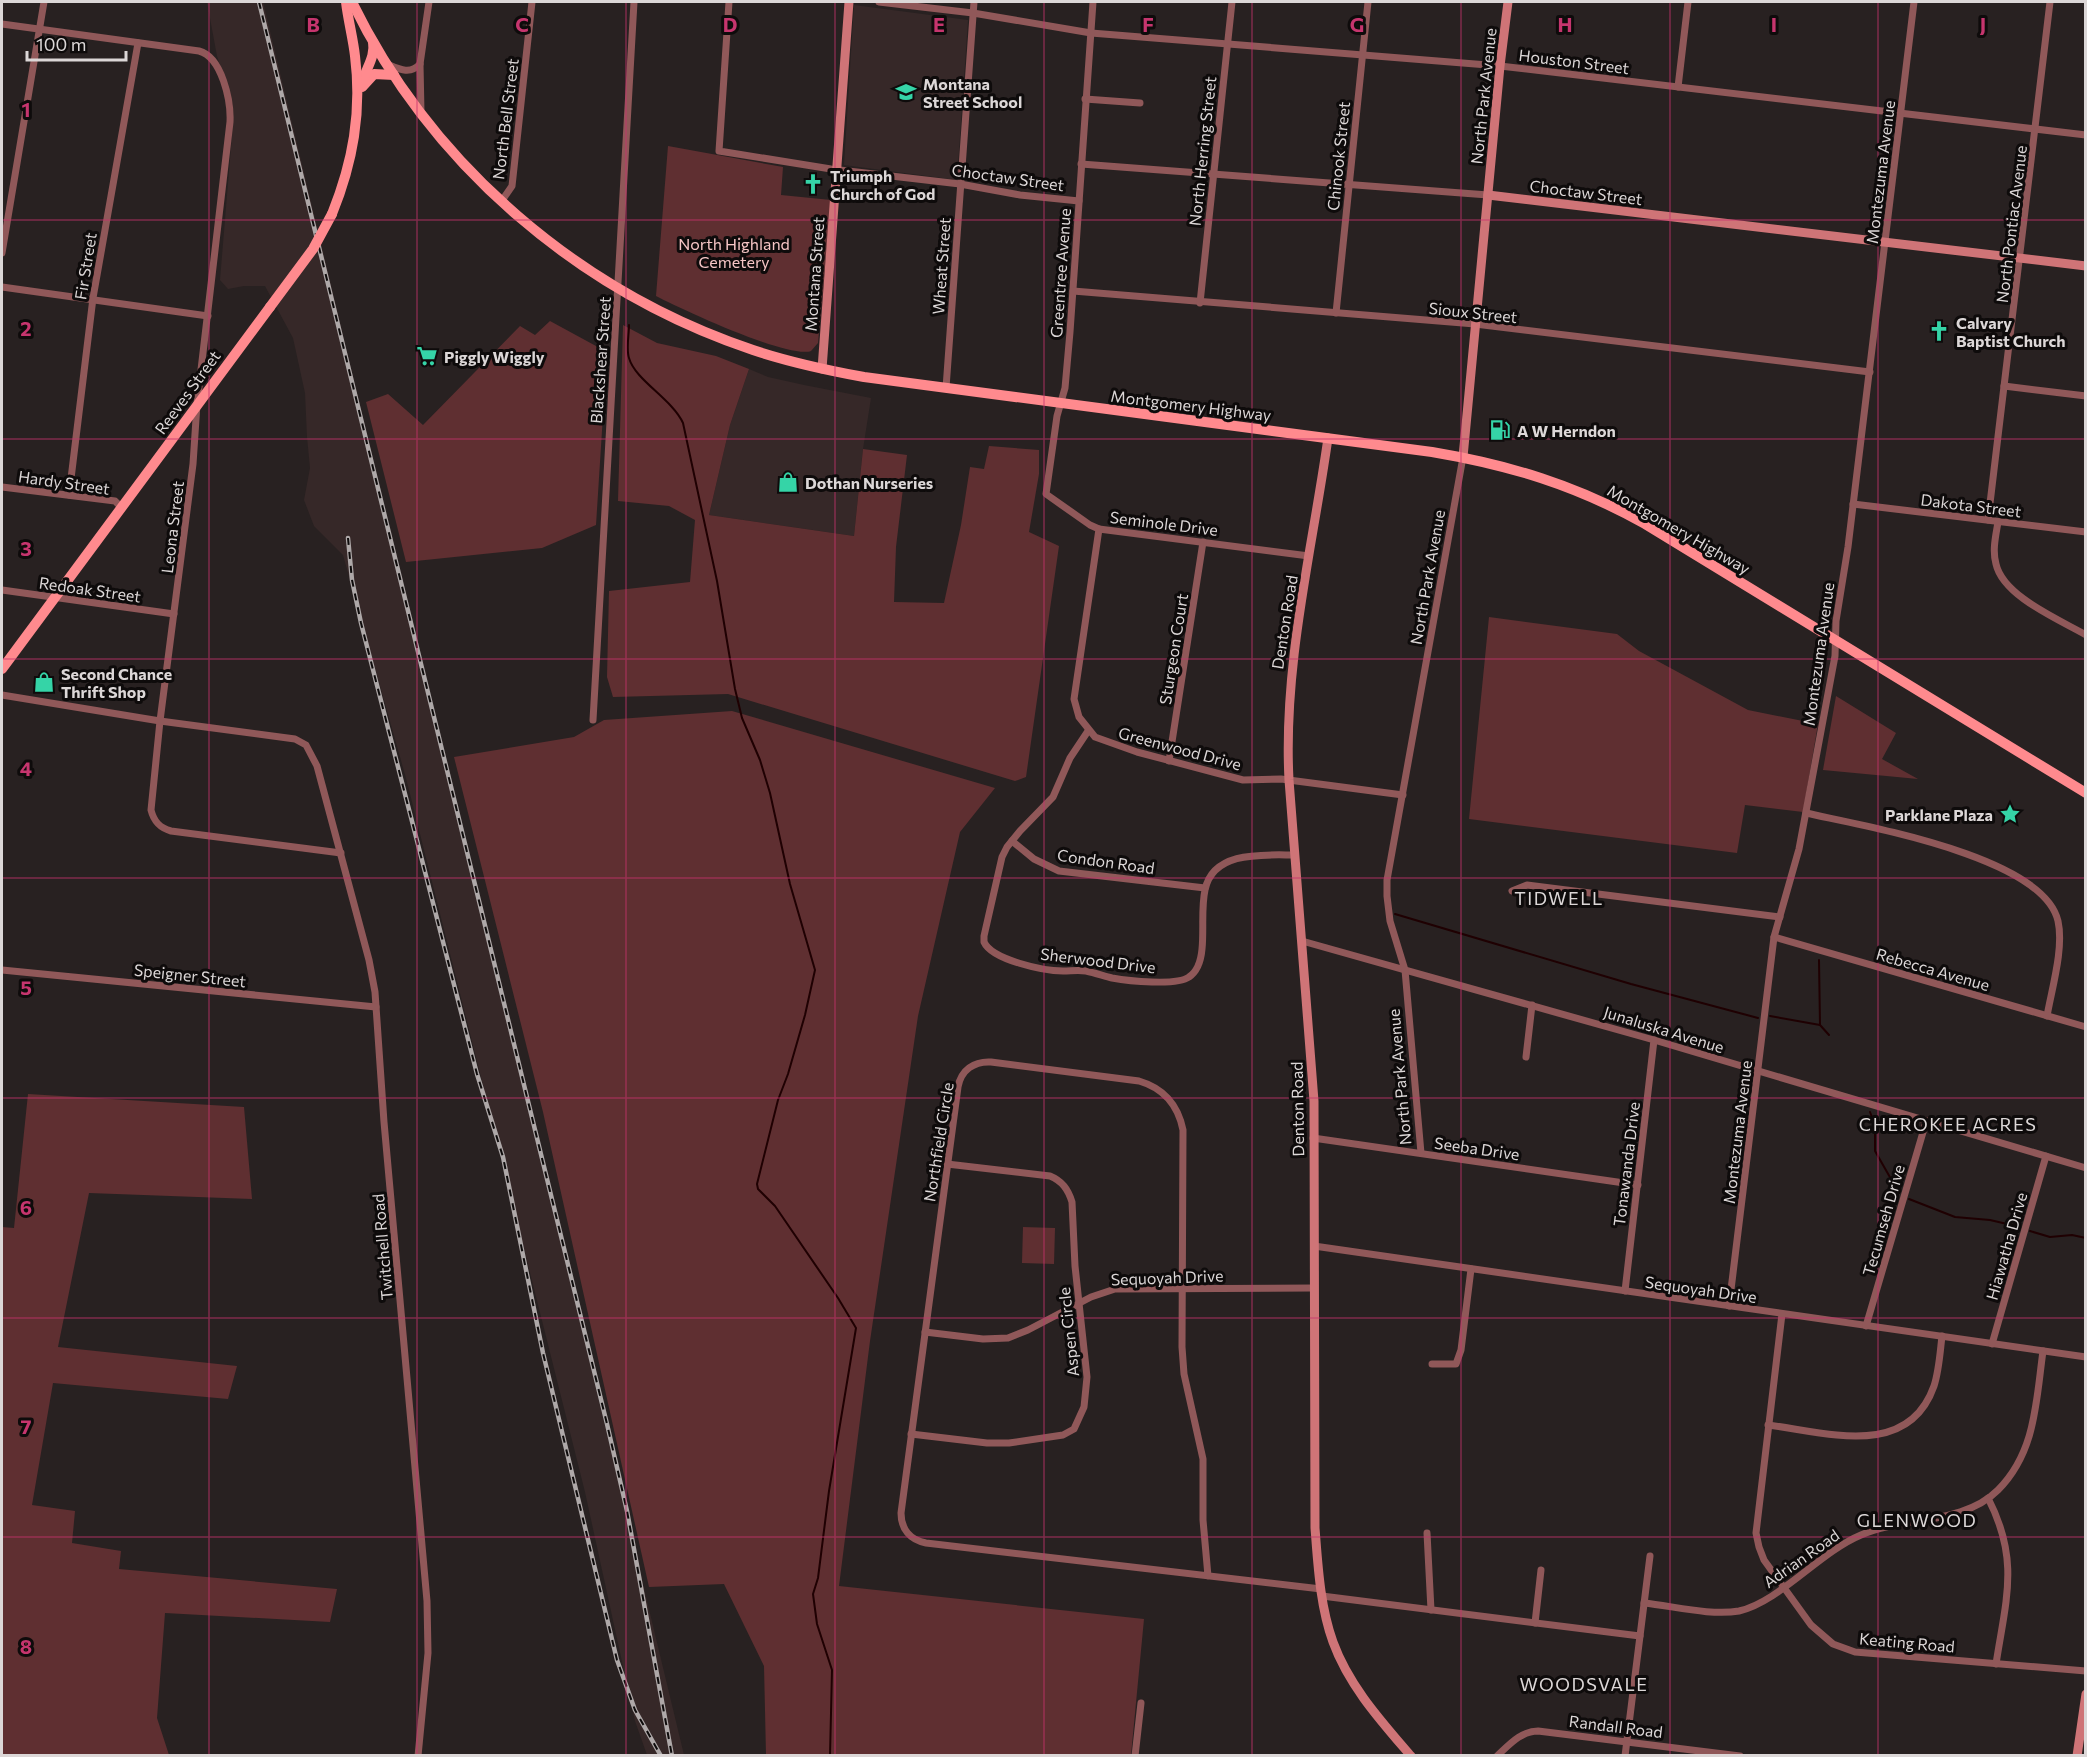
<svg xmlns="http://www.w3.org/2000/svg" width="2087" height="1757" font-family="Commissioner,sans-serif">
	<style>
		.built { fill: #362828 }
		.green { fill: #5f2f31 }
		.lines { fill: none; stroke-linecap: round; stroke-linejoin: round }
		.stream { stroke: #1f0002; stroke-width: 2 }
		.street { stroke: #905859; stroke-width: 7 }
		.secondary { stroke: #cf7477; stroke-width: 9 }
		.primary { stroke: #ff8a8e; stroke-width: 10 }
		.rail-casing { stroke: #aea8a8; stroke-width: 4.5 }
		.rail { stroke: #0e0b0b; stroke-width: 2; stroke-dasharray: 7; stroke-linecap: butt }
		.primary-bridge { stroke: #ff8a8e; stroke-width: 10 }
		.grid { fill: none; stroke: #c6356e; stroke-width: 1.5; stroke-opacity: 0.55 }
		.labels { text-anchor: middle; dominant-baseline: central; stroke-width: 6; stroke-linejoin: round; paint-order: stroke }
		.street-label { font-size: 16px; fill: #dcd7d7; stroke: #0e0b0b }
		.poi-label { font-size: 16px; font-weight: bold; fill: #dcd7d7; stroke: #0e0b0b; text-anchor: start }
		.park-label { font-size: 16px; fill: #f6c6c6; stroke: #0e0b0b }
		.neighbourhood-label { font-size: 18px; letter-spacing: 1.5px; fill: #dcd7d7; stroke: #0e0b0b }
		.grid-label { font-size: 20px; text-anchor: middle; font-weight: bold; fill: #c6356e; stroke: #0e0b0b; stroke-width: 6; stroke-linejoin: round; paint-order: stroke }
	</style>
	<rect width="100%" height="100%" fill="#282121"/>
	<g class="built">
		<polygon points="207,2 263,2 684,1755 647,1755 635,1721 585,1492 406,778 343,555 314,526 304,500 310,468 307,437 305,393 293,338 265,286 244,286 228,289 220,280 232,135 233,105 217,56"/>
		<polygon points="854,5 968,20 957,180 844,165"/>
		<polygon points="749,369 768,377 804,385 871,398 863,449 854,536 709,515 730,425"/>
	</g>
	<g class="green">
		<path d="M668 146 783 167 781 195 831 200 818 343 811 351C788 359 681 309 656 296Z"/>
		<polygon points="550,321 607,352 596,525 542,548 406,562 366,402 388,394 423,425 520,326 535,335"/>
		<polygon points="623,325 657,343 716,356 749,369 730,425 709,515 854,536 863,449 907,455 896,547 894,602 944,603 961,525 970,467 984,469 989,446 1039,450 1039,474 1029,532 1059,546 1026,777 1015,781 728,694 613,697 607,677 609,591 690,582 695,520 669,506 618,501"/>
		<polygon points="1489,617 1617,634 1639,651 1748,710 1818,724 1803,812 1745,805 1737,853 1469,819"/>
		<polygon points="1836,696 1896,733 1882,759 1918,779 1823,770"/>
		<polygon points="732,711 995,788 960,832 918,1016 870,1341 839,1586 1144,1619 1131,1755 766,1755 764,1666 724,1584 649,1587 543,1112 454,757 574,737 604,720"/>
		<polygon points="28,1094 244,1107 252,1199 89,1193 58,1347 237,1366 228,1399 53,1383 32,1505 75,1511 72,1543 121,1551 119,1569 337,1589 330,1622 165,1613 157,1718 169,1755 2,1755 2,1227 14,1228"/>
		<polygon points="1023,1227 1055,1228 1054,1264 1022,1263"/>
	</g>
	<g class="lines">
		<g class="stream">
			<path d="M629 325C629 335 626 349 629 358 635 380 672 399 683 423L717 581 735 689 742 718 760 760 770 793 790 884 815 970 805 1015 788 1074 778 1100 757 1184 758 1189 775 1206 838 1298 856 1328 829 1491 818 1578 813 1594 817 1624 832 1670 830 1756"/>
			<polyline points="1395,914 1631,984 1758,1018"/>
			<polyline points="1819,960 1820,1025"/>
			<polyline points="1770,1016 1820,1025 1829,1035"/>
			<polyline points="1870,1112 1875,1125 1875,1151 1895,1186 1900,1190"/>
			<polyline points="1909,1199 1955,1217 1990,1220 2020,1227"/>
			<polyline points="2030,1231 2050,1237 2072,1235 2086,1238"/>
		</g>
		<g class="street">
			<polyline points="729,2 719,151 831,169 960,184 1020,195 1079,201"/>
			<polyline points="879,2 973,13 1091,33 1500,66 2086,135"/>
			<polyline points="1093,2 1070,332 1065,388 1057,416 1046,494 1090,525 1099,529 1309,556"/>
			<path d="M2 24 199 51C222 57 231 101 230 122L197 404 193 464 160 721 151 810C154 822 160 828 171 831L341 853"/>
			<path d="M387 64C399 69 410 75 420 64"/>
			<polyline points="1678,87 1688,2"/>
			<polyline points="1085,99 1140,103"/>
			<polyline points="421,112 420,64 429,2"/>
			<polyline points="1081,164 1488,195"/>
			<polyline points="501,202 512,186 532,2"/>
			<polyline points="2,253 44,2"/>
			<polyline points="2,287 208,316"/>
			<polyline points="1073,291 1475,324 1870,372"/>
			<polyline points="1200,303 1232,2"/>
			<polyline points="1336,313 1368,2"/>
			<polyline points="2004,386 2086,396"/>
			<polyline points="946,388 974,2"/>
			<polyline points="2,487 115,501 121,507"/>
			<polyline points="69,495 93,298 138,43"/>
			<polyline points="1853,504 2086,532"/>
			<polyline points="1988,520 2050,2"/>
			<path d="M1998 522C1996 535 1992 550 1996 564 2003 596 2058 619 2086 635"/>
			<polyline points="1099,529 1074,699 1079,717 1095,737 1137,752 1243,780 1281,779 1403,795"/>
			<polyline points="2,590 174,614"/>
			<polyline points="2,695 160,721 295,739 306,745 317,766 369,960 375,992 384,1122 427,1601 428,1653 418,1756"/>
			<polyline points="593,720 634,2"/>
			<path d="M1088 731 1070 758 1053 797 1020 831 1007 847 1002 857 984 936V942C992 960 1044 971 1063 971 1071 971 1078 970 1086 971 1095 973 1104 976 1112 978 1128 981 1177 986 1189 977 1198 971 1201 960 1202 949 1204 930 1201 908 1205 890 1213 850 1265 855 1295 855"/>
			<polyline points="1169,761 1203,542"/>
			<path d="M1806 813C1863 826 2043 856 2058 921 2064 948 2052 988 2047 1016"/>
			<polyline points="1012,841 1034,859 1059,871 1205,888"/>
			<polyline points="1512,891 1527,885 1780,917"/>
			<polyline points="1774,937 2086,1027"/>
			<polyline points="1302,941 1654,1040 2086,1168"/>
			<polyline points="2,970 376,1007"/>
			<polyline points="1526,1057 1532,1005"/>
			<polyline points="1313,1138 1638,1185"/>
			<polyline points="1421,1153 1405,970 1390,921 1387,896 1387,880 1463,457"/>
			<polyline points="1314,1246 2086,1357"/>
			<polyline points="1625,1291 1654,1040"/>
			<polyline points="1729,1306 1774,937 1799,849 1835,656 1836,621 1848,547 1914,2"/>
			<polyline points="1782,1314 1756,1533 1759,1547 1764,1560 1811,1625 1833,1644 1855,1652 2086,1671"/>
			<polyline points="1866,1326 1926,1122"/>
			<polyline points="925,1332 983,1339 1008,1338 1028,1330 1091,1297 1115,1289 1313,1288"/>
			<polyline points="1992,1344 2046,1156"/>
			<polyline points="1432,1364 1456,1364 1461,1350 1471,1269"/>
			<path d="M1768 1425C1825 1432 1908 1460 1934 1386 1939 1371 1940 1353 1942 1336"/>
			<path d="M911 1434 987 1443H1009L1063 1435 1074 1429 1084 1407 1087 1377 1075 1266 1072 1202C1068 1189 1062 1181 1050 1176L947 1164"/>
			<path d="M1988 1498C2020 1560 2006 1599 1996 1664"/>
			<polyline points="1427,1533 1431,1610"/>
			<path d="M1208 1576 1203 1520V1459L1184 1374 1182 1347 1183 1130C1178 1105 1163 1088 1139 1081L991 1062C974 1061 961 1070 958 1087L901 1513C901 1529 910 1540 926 1543L1321 1589"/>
			<polyline points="1322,1596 1640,1636"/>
			<path d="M1644 1603C1673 1606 1711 1616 1739 1611 1779 1602 1820 1552 1861 1535 1905 1516 1963 1525 1998 1490 2036 1452 2036 1401 2043 1351"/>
			<polyline points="1535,1623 1541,1570"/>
			<polyline points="1135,1756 1141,1703"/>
			<path d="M1497 1756C1509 1745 1521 1731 1538 1731L1740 1756"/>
			<polyline points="1625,1756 1650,1556"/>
		</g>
		<g class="secondary">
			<polyline points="1488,195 2086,266"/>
			<polyline points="822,369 849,2"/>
			<path d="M1328 438C1312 551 1283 665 1289 780L1314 1101 1315 1528C1318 1566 1320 1606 1333 1642 1349 1686 1381 1721 1411 1756"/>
			<polyline points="1463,457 1500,66 1508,2"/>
			<polyline points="2077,1756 2086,1694"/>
		</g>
		<g class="primary">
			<path d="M352 2C432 166 580 292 753 350 789 362 826 370 864 377L1432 452C1509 465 1576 485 1645 524L2086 793"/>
			<polyline points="363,86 374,74 394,75"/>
			<path d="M362 87C363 71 376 59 373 42"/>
			<path d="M332 214C353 162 362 112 355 56 353 38 348 20 346 2"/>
			<polyline points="2,669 270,307"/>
		</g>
		<g class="rail-casing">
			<g id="rail">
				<polyline points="259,2 607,1424 627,1511 672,1756"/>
				<polyline points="348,538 352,580 361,623 477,1074 503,1157 543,1353 617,1660 635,1710 661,1756"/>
			</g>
		</g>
		<use href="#rail" class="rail"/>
		<polyline class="primary-bridge" points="270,307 313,249 332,214"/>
	</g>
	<path class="grid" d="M209 2V1756M417 2V1756M626 2V1756M835 2V1756M1044 2V1756M1252 2V1756M1461 2V1756M1670 2V1756M1878 2V1756M2 220H2086M2 439H2086M2 659H2086M2 878H2086M2 1098H2086M2 1318H2086M2 1537H2086"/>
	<defs>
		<g id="school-bare" transform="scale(1.62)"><path d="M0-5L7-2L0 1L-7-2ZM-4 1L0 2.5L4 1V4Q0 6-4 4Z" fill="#35d4a7" stroke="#0e0b0b" stroke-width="2.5" paint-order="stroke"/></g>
		<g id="church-bare" transform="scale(1.62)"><path d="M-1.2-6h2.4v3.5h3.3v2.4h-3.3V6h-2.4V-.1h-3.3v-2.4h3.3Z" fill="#35d4a7" stroke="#0e0b0b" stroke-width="2.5" paint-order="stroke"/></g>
		<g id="supermarket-bare" transform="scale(1.62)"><path d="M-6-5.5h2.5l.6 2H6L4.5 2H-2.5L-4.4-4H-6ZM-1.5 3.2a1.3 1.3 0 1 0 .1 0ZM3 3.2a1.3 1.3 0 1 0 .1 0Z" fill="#35d4a7" stroke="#0e0b0b" stroke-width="2.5" paint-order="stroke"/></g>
		<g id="fuel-bare" transform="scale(1.62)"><path d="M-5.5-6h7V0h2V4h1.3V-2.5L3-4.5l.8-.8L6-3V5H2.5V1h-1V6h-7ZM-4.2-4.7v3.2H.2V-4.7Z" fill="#35d4a7" stroke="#0e0b0b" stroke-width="2.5" paint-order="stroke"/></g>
		<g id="shop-bare" transform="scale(1.62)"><path d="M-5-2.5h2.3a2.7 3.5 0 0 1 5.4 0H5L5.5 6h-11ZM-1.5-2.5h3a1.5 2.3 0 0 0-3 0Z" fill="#35d4a7" stroke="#0e0b0b" stroke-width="2.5" paint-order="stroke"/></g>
		<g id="sight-bare" transform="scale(1.62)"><path d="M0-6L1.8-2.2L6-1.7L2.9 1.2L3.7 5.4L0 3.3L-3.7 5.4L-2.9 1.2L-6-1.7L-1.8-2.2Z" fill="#35d4a7" stroke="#0e0b0b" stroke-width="2.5" paint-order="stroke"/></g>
	</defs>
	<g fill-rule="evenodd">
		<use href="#school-bare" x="906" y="92"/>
		<use href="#church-bare" x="813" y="184"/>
		<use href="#church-bare" x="1939" y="331"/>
		<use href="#supermarket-bare" x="427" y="356"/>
		<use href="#fuel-bare" x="1500" y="430"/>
		<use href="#shop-bare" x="788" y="482"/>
		<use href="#shop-bare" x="44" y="682"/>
		<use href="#sight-bare" x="2010" y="814"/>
	</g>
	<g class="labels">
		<g class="street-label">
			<text transform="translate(1574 61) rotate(7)">Houston Street</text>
			<text transform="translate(1483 96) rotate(-84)">North Park Avenue</text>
			<text transform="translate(505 119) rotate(-83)">North Bell Street</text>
			<text transform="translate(1202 151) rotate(-84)">North Herring Street</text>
			<text transform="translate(1338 156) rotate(-84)">Chinook Street</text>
			<text transform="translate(1880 172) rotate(-83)">Montezuma Avenue</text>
			<text transform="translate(1008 177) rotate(8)">Choctaw Street</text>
			<text transform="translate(1586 192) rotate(7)">Choctaw Street</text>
			<text transform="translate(2011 224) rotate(-83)">North Pontiac Avenue</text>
			<text transform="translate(85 266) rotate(-81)">Fir Street</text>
			<text transform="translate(941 266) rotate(-86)">Wheat Street</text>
			<text transform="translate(1060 273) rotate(-86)">Greentree Avenue</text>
			<text transform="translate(814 274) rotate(-86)">Montana Street</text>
			<text transform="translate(1473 312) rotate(6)">Sioux Street</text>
			<text transform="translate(600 360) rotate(-86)">Blackshear Street</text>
			<text transform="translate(187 392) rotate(-54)">Reeves Street</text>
			<text transform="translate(1191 405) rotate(7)">Montgomery Highway</text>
			<text transform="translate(64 482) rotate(8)">Hardy Street</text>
			<text transform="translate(1971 505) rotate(7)">Dakota Street</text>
			<text transform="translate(1164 523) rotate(7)">Seminole Drive</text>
			<text transform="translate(172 527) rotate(-83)">Leona Street</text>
			<text transform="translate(1679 529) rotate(30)">Montgomery Highway</text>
			<text transform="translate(1427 577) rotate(-80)">North Park Avenue</text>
			<text transform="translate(90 589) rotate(8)">Redoak Street</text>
			<text transform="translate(1284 622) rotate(-81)">Denton Road</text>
			<text transform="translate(1173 649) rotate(-81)">Sturgeon Court</text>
			<text transform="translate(1818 654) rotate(-82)">Montezuma Avenue</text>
			<text transform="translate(1180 748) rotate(15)">Greenwood Drive</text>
			<text transform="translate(1106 861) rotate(8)">Condon Road</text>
			<text transform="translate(1098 960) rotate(7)">Sherwood Drive</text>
			<text transform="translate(1933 969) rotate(16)">Rebecca Avenue</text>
			<text transform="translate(190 975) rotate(6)">Speigner Street</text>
			<text transform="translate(1664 1029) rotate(17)">Junaluska Avenue</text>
			<text transform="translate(1399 1077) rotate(-95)">North Park Avenue</text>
			<text transform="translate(1297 1109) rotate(-91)">Denton Road</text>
			<text transform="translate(1737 1132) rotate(-83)">Montezuma Avenue</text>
			<text transform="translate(938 1142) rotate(-81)">Northfield Circle</text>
			<text transform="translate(1477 1148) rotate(8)">Seeba Drive</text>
			<text transform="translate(1626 1164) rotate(-83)">Tonawanda Drive</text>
			<text transform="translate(1883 1220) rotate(-74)">Tecumseh Drive</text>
			<text transform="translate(2006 1246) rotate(-74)">Hiawatha Drive</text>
			<text transform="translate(382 1247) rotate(-95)">Twitchell Road</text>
			<text transform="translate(1167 1277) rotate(-2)">Sequoyah Drive</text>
			<text transform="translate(1701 1289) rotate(8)">Sequoyah Drive</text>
			<text transform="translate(1068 1332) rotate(-96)">Aspen Circle</text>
			<text transform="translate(1801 1558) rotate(-35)">Adrian Road</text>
			<text transform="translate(1907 1642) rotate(5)">Keating Road</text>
			<text transform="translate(1616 1726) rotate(7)">Randall Road</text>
		</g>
		<g class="poi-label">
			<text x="923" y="83">Montana<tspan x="923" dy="18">Street School</tspan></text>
			<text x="830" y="175">Triumph<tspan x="830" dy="18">Church of God</tspan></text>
			<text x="1956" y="322">Calvary<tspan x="1956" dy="18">Baptist Church</tspan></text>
			<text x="444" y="356">Piggly Wiggly</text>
			<text x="1517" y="430">A W Herndon</text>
			<text x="805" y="482">Dothan Nurseries</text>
			<text x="61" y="673">Second Chance<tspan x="61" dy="18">Thrift Shop</tspan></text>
			<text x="1993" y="814" text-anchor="end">Parklane Plaza</text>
		</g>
		<g class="park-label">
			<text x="734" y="243">North Highland<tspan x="734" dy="18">Cemetery</tspan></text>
		</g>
		<g class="neighbourhood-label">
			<text x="1559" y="898">TIDWELL</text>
			<text x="1948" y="1124">CHEROKEE ACRES</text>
			<text x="1917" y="1520">GLENWOOD</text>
			<text x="1584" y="1684">WOODSVALE</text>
		</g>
	</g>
	<g class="grid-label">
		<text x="313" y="32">B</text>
		<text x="522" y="32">C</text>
		<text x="730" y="32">D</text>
		<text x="939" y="32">E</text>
		<text x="1148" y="32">F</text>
		<text x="1357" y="32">G</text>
		<text x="1565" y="32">H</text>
		<text x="1774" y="32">I</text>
		<text x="1983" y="32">J</text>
		<text x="26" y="117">1</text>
		<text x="26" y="336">2</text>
		<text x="26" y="556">3</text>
		<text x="26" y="776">4</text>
		<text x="26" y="995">5</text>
		<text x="26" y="1215">6</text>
		<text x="26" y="1434">7</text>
		<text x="26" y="1654">8</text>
	</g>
	<rect width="2087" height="1757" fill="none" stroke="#dcd7d7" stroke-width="6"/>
	<path d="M27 51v9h99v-9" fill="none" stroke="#dcd7d7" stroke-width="3"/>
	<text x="36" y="51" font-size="18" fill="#dcd7d7" stroke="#0e0b0b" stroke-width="4.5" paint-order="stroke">100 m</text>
</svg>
